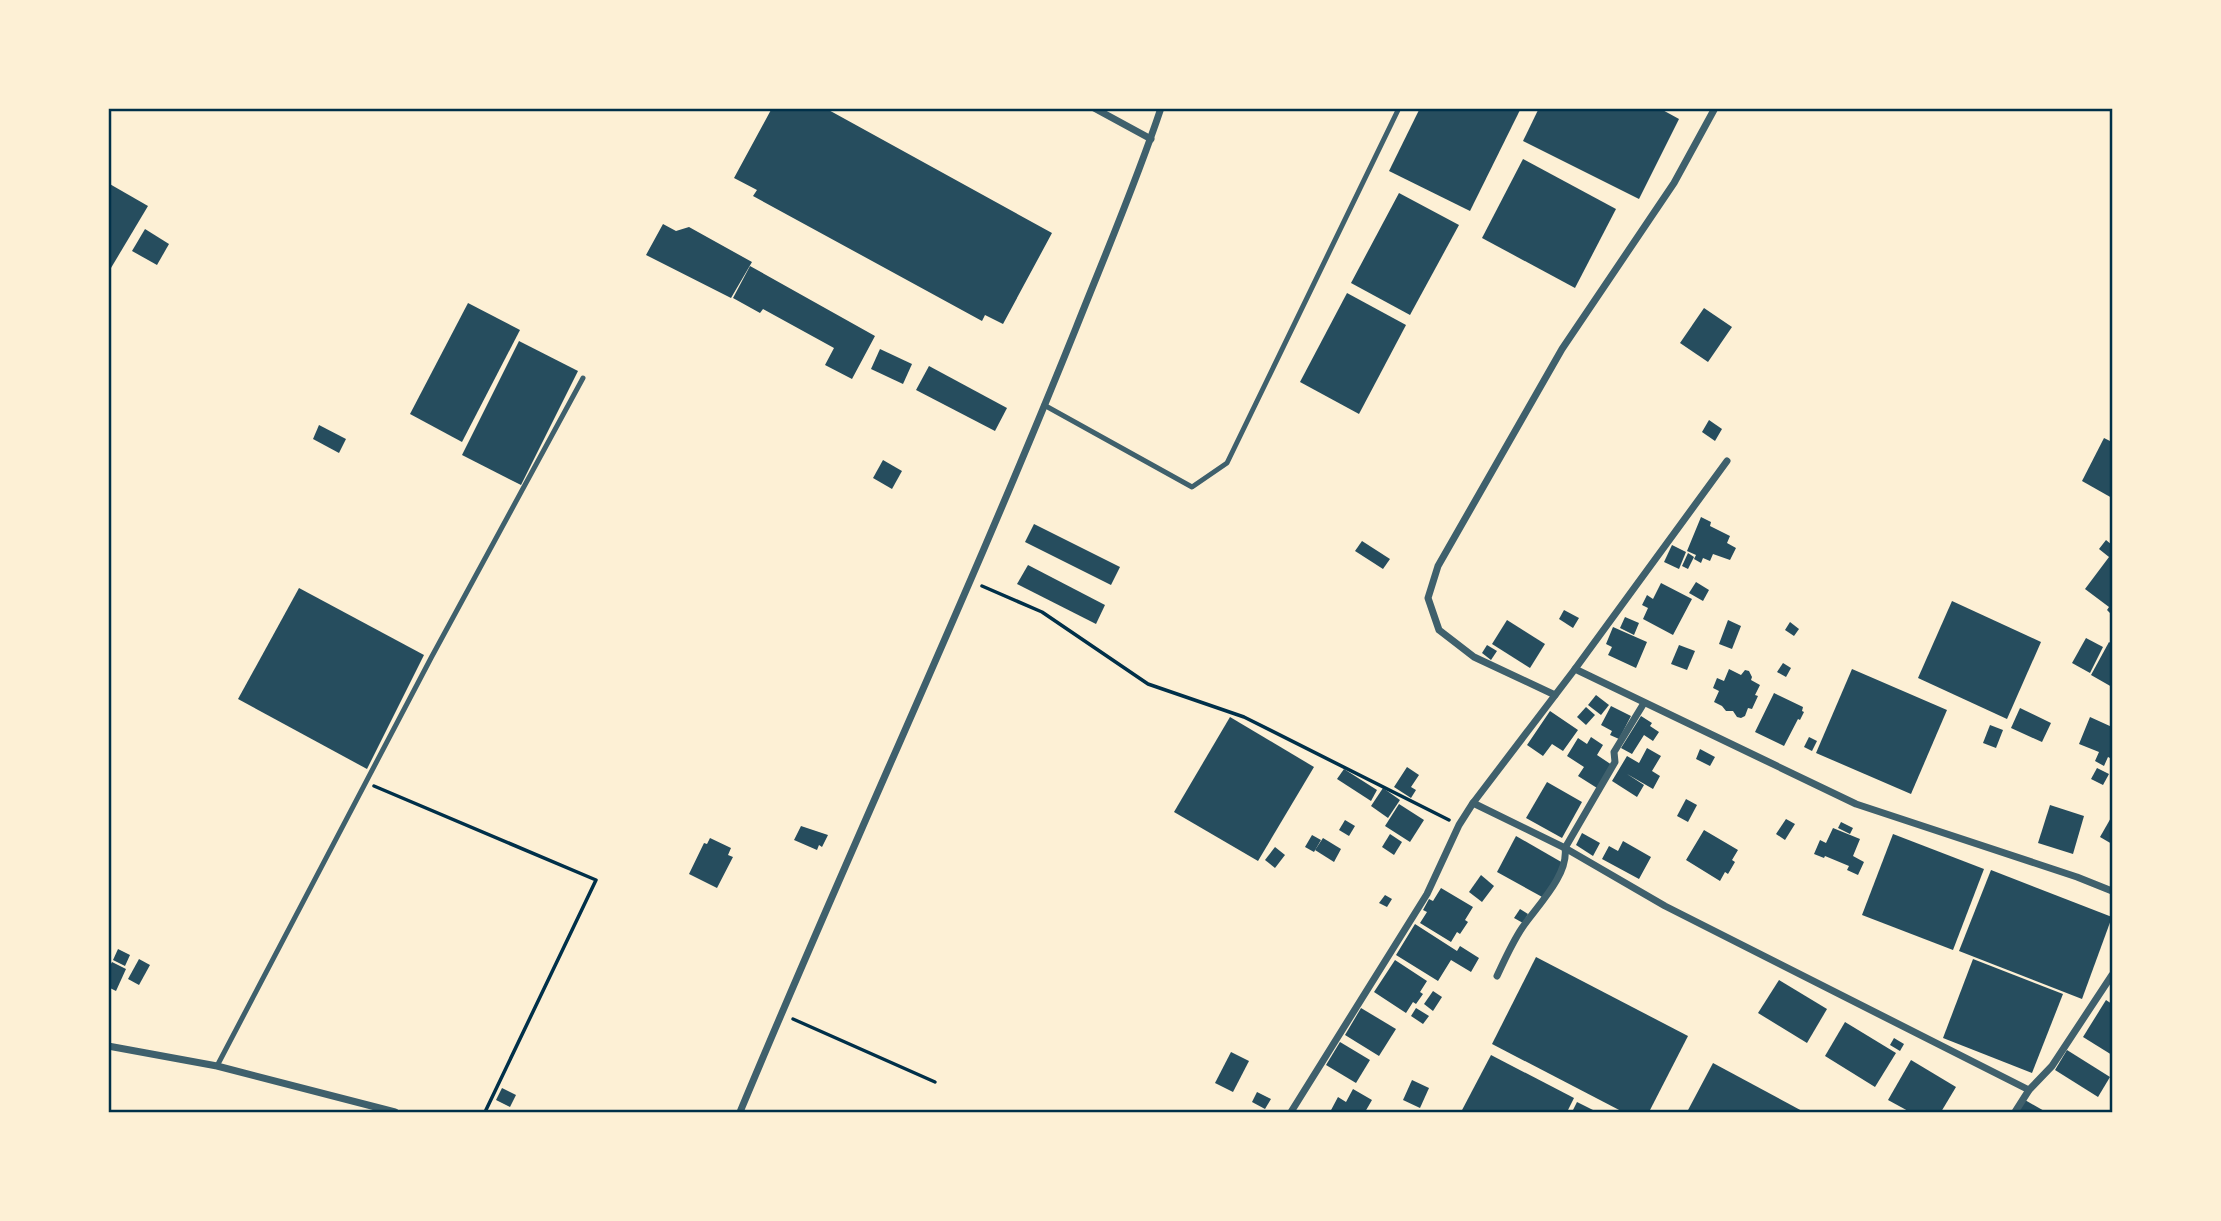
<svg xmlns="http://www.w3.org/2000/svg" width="2221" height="1221" font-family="'Public Sans',sans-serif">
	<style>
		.building { fill: #264d5e }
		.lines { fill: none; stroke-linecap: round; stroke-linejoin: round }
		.path { stroke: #003049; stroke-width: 3.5 }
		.service { stroke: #3f606c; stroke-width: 5 }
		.minor { stroke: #3f606c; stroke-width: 7 }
		.neatline { fill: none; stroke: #003049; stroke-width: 2.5 }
	</style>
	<rect width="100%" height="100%" fill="#fdf0d5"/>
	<g class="building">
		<polygon points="772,108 825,108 1052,233 1003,324 985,315 982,321 753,196 757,190 734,178"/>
		<polygon points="1420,108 1521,108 1470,211 1389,171"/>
		<polygon points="1539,108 1659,108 1679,119 1639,199 1523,141"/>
		<polygon points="1523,159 1616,209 1575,288 1482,238"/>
		<polygon points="108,183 148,206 108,273"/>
		<polygon points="1399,193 1459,225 1410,315 1351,283"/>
		<polygon points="663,224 676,231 689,227 752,262 731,298 646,255"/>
		<polygon points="145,229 169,244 157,265 132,251"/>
		<polygon points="750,266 875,336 852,379 825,365 834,348 763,309 760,313 733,298"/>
		<polygon points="1347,293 1406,325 1359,414 1300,382"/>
		<polygon points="468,303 520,330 462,442 410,414"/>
		<polygon points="1704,308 1732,327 1708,362 1680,343"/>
		<polygon points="519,341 578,371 521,485 462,455"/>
		<polygon points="880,349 912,364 903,384 871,369"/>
		<polygon points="929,366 1007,408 995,431 916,390"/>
		<polygon points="1709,420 1722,429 1715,441 1702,432"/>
		<polygon points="319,425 346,439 339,453 313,439"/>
		<polygon points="2104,438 2112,442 2112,498 2082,481"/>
		<polygon points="883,460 902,471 892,489 873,478"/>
		<polygon points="1701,517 1711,522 1710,526 1730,536 1727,543 1736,548 1730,560 1713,554 1710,561 1703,558 1701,563 1694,559 1696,555 1687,551"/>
		<polygon points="1034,524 1120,567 1111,585 1025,542"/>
		<polygon points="2106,540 2112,545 2112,615 2107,610 2109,607 2085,589 2109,557 2099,549"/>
		<polygon points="1362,541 1390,559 1383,569 1355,551"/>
		<polygon points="1672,545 1686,552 1679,569 1664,562"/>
		<polygon points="1688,553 1694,557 1688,569 1682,566"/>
		<polygon points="1028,565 1105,605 1096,624 1017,584"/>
		<polygon points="1696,582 1709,590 1703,601 1689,593"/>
		<polygon points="1661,583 1692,599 1673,635 1643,619 1648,608 1642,605 1647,595 1653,599"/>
		<polygon points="299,588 424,655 367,769 238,699"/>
		<polygon points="1952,601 2041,642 2007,719 1918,678"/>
		<polygon points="1564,610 1579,618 1573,628 1559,619"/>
		<polygon points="1625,617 1639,623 1634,635 1620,628"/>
		<polygon points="1507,620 1545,644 1530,668 1492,644"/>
		<polygon points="1728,620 1741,626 1732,649 1719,644"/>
		<polygon points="1790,622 1799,629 1794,636 1785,630"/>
		<polygon points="1613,627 1647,642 1636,668 1608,655 1612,647 1606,644"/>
		<polygon points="2086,638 2103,647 2090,673 2072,663"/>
		<polygon points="2109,642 2112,644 2112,687 2091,675"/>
		<polygon points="1487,645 1497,651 1491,660 1482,653"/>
		<polygon points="1679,645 1695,651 1687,670 1671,664"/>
		<polygon points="1783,663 1791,668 1786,677 1777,672"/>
		<polygon points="1729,669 1741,675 1745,670 1749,671 1752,677 1751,680 1760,685 1755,695 1758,696 1752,709 1748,708 1745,716 1741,718 1737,717 1733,711 1726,711 1722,706 1714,702 1719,691 1713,688 1717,678 1724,681"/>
		<polygon points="1852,669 1947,710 1911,794 1816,753"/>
		<polygon points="1774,693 1803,707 1802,711 1804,712 1800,720 1798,719 1784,746 1755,732"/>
		<polygon points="1596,695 1609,705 1601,715 1588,705"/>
		<polygon points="1611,706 1631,716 1619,739 1610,735 1612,731 1601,725"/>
		<polygon points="1586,707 1595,715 1586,725 1577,717"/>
		<polygon points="2020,708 2051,723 2042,742 2011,728"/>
		<polygon points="1550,711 1578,730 1563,751 1552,744 1543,756 1527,745"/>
		<polygon points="1641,716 1652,723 1650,726 1659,732 1653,741 1644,735 1632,754 1621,748"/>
		<polygon points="1230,717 1314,767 1258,861 1174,812"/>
		<polygon points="2090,717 2112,727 2112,759 2108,757 2104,766 2095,761 2099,752 2079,744"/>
		<polygon points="1990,725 2003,730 1996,748 1983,743"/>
		<polygon points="1591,737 1603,745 1597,755 1612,765 1597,788 1578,776 1584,767 1567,756 1578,738 1587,744"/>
		<polygon points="1809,737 1817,741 1812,751 1804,747"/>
		<polygon points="1647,748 1661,756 1652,771 1660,776 1653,789 1627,774 1644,785 1637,797 1612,781 1627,756 1639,763"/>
		<polygon points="1700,749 1715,757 1710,766 1696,759"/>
		<polygon points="1407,767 1419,775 1411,787 1416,790 1411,798 1394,787"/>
		<polygon points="2097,768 2109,774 2103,785 2091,779"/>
		<polygon points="1344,769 1377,790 1371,801 1337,779"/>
		<polygon points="1547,782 1582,802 1562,838 1526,818"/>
		<polygon points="1383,788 1400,800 1388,818 1371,806"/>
		<polygon points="1686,799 1697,805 1688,822 1677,816"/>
		<polygon points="1399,804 1424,820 1410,842 1385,826"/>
		<polygon points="2050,805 2084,816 2073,854 2038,843"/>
		<polygon points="2112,816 2112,844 2100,837"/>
		<polygon points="1786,819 1795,824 1785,840 1776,834"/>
		<polygon points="1345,820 1355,826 1349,836 1339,830"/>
		<polygon points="1841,822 1853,828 1850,834 1838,828"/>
		<polygon points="801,826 828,835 822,847 819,845 817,850 794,840"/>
		<polygon points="1833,828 1860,839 1853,856 1864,862 1858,875 1847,870 1849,866 1825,856 1824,858 1814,854 1820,840 1826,843"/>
		<polygon points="1704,830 1738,850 1732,860 1735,862 1728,874 1725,872 1720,881 1686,860"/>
		<polygon points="1582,833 1600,843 1593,856 1576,845"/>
		<polygon points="1390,834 1402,842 1394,855 1382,847"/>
		<polygon points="1893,834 1984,869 1953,950 1862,915"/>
		<polygon points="1312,835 1321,840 1314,852 1305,847"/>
		<polygon points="1516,836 1563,863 1544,898 1497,872"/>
		<polygon points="710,838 731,848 728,855 733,857 717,888 689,874 704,843 707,844"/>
		<polygon points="1323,838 1341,849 1334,862 1315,850"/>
		<polygon points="1623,841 1651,857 1639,879 1602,859 1609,846 1618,851"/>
		<polygon points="1275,847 1285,855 1275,868 1265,860"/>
		<polygon points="1991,870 2112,917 2082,999 1959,951"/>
		<polygon points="1481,875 1494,886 1482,902 1469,892"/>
		<polygon points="1441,888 1473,907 1465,920 1468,922 1460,934 1457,932 1451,942 1420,923 1427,912 1423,910 1429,899 1433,901"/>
		<polygon points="1385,895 1392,899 1387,907 1379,903"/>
		<polygon points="1520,909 1528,914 1523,923 1514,918"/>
		<polygon points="1415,924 1457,951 1460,946 1479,958 1471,972 1451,960 1438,981 1396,955"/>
		<polygon points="118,949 130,955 125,966 113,960"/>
		<polygon points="1536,957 1688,1036 1649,1112 1623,1112 1492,1044"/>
		<polygon points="139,959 150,965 139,985 128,979"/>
		<polygon points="1973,959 2063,994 2032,1073 1943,1038"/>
		<polygon points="1395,960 1427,981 1420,992 1423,994 1416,1004 1413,1002 1406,1013 1374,992"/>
		<polygon points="112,962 126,969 116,991 108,987 108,969"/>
		<polygon points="1779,980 1827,1009 1807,1043 1758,1013"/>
		<polygon points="1433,991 1442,997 1433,1011 1424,1004"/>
		<polygon points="2106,1000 2112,1004 2112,1055 2083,1037"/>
		<polygon points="1361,1008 1396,1029 1379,1056 1345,1035"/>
		<polygon points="1416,1008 1429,1016 1423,1024 1411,1016"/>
		<polygon points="1845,1022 1896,1053 1875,1087 1825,1056"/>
		<polygon points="1894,1038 1904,1044 1900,1051 1890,1045"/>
		<polygon points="1340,1042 1370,1060 1356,1083 1326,1065"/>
		<polygon points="2067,1050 2110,1077 2098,1097 2055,1070"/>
		<polygon points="1231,1052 1249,1061 1233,1092 1215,1083"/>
		<polygon points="1491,1055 1574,1098 1567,1112 1461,1112"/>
		<polygon points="1911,1060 1956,1087 1941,1112 1910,1112 1888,1100"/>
		<polygon points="1713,1063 1804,1112 1687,1112"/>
		<polygon points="1412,1080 1429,1088 1420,1108 1403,1100"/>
		<polygon points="502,1088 516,1095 510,1107 496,1100"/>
		<polygon points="1353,1089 1372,1100 1365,1112 1330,1112 1338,1097 1346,1102"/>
		<polygon points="1257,1092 1271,1099 1265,1109 1252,1102"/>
		<polygon points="2025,1100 2046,1112 2018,1112"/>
		<polygon points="1577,1102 1597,1112 1572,1112"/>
	</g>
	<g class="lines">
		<g class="path">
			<polyline points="982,586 1042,612 1148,684 1244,717 1449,820"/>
			<polyline points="374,786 596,880 485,1112"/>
			<polyline points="793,1019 935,1082"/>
		</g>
		<g class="service">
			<polyline points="1044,405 1192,487 1227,463 1399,108"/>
			<polyline points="217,1066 431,658 583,378"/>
		</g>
		<g class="minor">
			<polyline points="1094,108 1151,139"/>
			<polyline points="1575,669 1727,461"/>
			<polyline points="1555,695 1474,657 1439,630 1428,598 1438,566 1562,349 1674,183 1715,108"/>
			<polyline points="1473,803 1565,848 1665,906 2029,1090"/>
			<path d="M1497 976C1505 959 1512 943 1522 928 1537 906 1569 875 1565 848L1615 762 1614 752 1644 703"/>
			<polyline points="108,1046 217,1066 395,1112"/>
			<path d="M740 1112C849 850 970 592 1076 328 1105 255 1136 183 1161 108"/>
			<polyline points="1291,1112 1427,894 1459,825 1473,803 1575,669 1856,804 2077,877 2112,891"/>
			<polyline points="2015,1112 2029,1090 2052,1066 2112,975"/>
		</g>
	</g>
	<rect width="2221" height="1221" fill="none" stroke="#fdf0d5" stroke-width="220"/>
	<rect x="110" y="110" width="2001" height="1001" class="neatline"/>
</svg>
